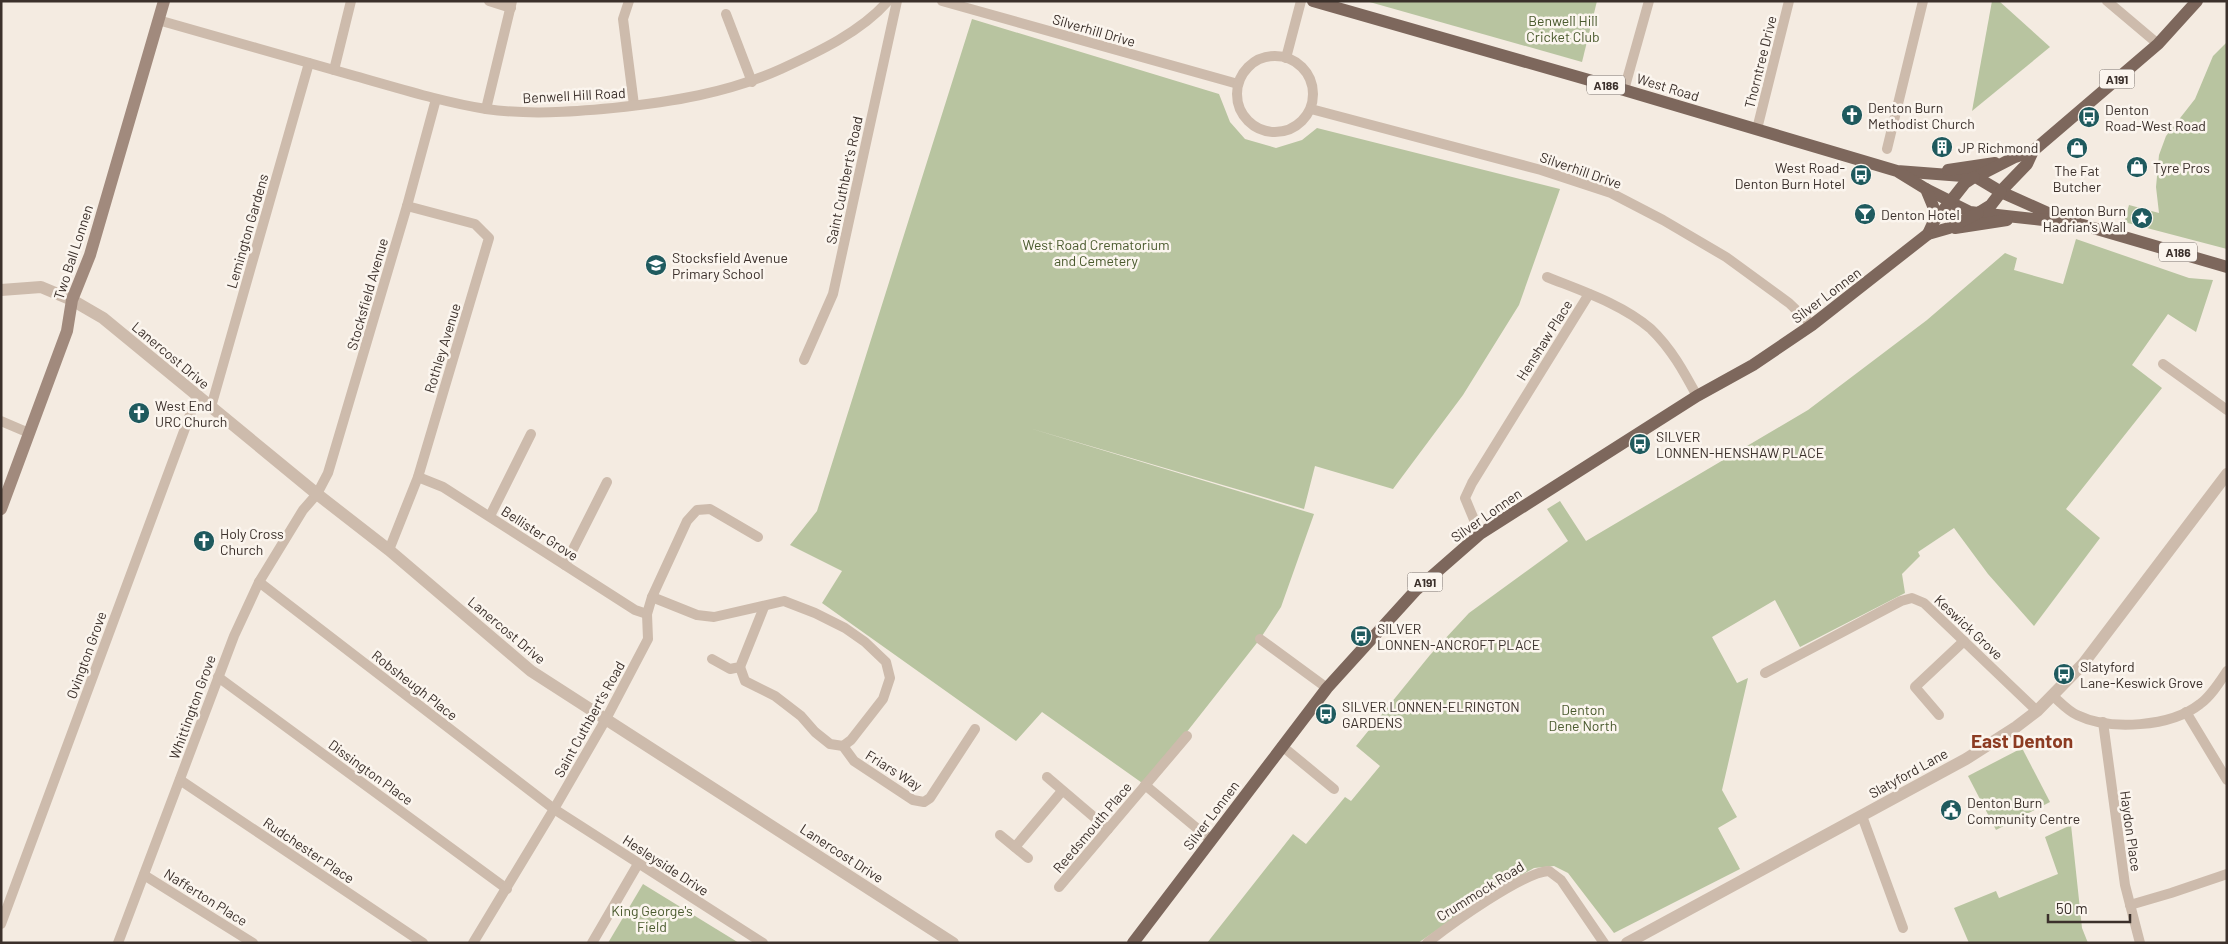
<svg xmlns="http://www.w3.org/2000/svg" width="2228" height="944" font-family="Barlow,sans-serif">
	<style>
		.green { fill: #b8c4a0 }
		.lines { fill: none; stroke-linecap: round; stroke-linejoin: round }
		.minor { stroke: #cdbbac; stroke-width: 10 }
		.tertiary { stroke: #cdbbac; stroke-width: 12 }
		.secondary { stroke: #a18a7d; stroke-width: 12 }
		.primary { stroke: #7d675c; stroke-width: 12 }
		.labels { text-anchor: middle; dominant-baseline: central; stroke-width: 5; stroke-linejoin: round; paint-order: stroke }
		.shield { fill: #fbf5ee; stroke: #756b66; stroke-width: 1 }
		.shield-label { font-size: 12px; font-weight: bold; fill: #3b302b }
		.park-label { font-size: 14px; fill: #4a5a2e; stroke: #fbf5ee }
		.street-label { font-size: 14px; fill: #3b302b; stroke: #fbf5ee }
		.poi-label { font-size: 14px; fill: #3b302b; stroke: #fbf5ee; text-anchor: start }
		.district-label { font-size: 19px; font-weight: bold; fill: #8c3b22; stroke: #fbf5ee }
	</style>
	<rect width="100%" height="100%" fill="#f4ebe1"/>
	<g class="green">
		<polygon points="1366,1 1597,1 1582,62"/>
		<polygon points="1992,1 1999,1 2050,47 1972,111"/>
		<polygon points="972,19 1219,94 1230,122 1245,139 1276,148 1302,140 1317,128 1560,189 1519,305 1463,395 1393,489 1315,466 1304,509 1029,428 1314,514 1281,607 1260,639 1145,785 1042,712 1016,741 822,603 842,571 790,545 817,511"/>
		<polygon points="2227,42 2227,249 2124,222 2129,205 2159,213 2156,187 2159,155 2166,136 2195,99 2213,56"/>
		<polygon points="2076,239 2189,278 2213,280 2196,332 2168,314 2132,365 2162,388 2066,509 2100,538 2034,626 1988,574 1954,528 1918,552 1920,556 1902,574 1905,593 1800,647 1775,600 1712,637 1737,683 1748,678 1722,790 1737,817 1718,828 1740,869 1614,933 1568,873 1554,866 1534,868 1488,895 1418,943 1207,943 1293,834 1306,844 1345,797 1351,801 1380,766 1356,746 1430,655 1469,613 1568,541 1547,509 1560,501 1586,541 1808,410 1927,320 2005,253 2017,258 2014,270 2063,284"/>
		<polygon points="2022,748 2050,802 1996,830 1968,776"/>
		<polygon points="2071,825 2082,928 2088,943 1969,943 1954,908 1996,891 1999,898 2058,874 2045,837"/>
		<polygon points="643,884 739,943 608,943"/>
	</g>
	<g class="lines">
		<g class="minor">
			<polyline points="489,1 511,8"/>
			<polyline points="629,1 623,19 634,105"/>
			<polyline points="942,1 1238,84"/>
			<polyline points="2107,1 2158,44"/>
			<polyline points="726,14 752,82"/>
			<path d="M158 20C224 39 289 57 355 76 398 88 442 102 486 109 529 115 570 112 613 108 671 102 728 93 781 69 818 52 861 32 888 1"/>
			<circle cx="1275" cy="94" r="38"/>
			<polyline points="1286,58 1301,1"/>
			<polyline points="334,70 351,1"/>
			<polyline points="1624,90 1649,1"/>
			<polyline points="486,109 512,1"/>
			<polyline points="1311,109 1541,170 1611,193 1663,220 1726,257 1789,303 1812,325"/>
			<polyline points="1757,129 1789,1"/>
			<polyline points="1887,149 1923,1"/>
			<path d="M1547 277C1582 291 1622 304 1651 329 1671 348 1684 372 1697 396"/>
			<polyline points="804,360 833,294 897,1"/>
			<polyline points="2163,364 2227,410"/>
			<polyline points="211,407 309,63"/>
			<polyline points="1,421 29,433"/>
			<polyline points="418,477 443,487 635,610 647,614"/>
			<polyline points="490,516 531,434"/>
			<polyline points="1480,534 1465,498 1472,483 1589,294"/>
			<polyline points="389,550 418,477 489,238 475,224 407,206"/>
			<polyline points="565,565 607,482"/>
			<polyline points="259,582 554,809 763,943"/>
			<polyline points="652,597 697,615 714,617 784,601 815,613 845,628 865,642 886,662 890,678 883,699 851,740 843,746"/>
			<polyline points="1260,639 1327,688"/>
			<polyline points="712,659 730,669 740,667 764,607"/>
			<polyline points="740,667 745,681 775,696 801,716 815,732 830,744 843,746 854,761 913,800 924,802 930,798 975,729"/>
			<polyline points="1765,673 1901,601 1912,598 1924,603 2037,711"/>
			<polyline points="218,677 507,889"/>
			<path d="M2053 696C2060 702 2068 711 2077 715 2110 731 2171 727 2200 704 2211 696 2219 683 2227 671"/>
			<polyline points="2186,712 2227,780"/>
			<polyline points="1939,715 1915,687 1964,641"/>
			<polyline points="2103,722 2125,885 2140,943"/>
			<polyline points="1282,746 1334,789"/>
			<polyline points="1047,777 1108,829"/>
			<polyline points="180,780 423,943"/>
			<polyline points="1145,785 1211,840"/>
			<polyline points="1862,816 1903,928"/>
			<polyline points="1000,835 1028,858"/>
			<polyline points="1015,847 1062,791"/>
			<polyline points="144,875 253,943"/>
			<polyline points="1059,887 1187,736"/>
			<polyline points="2130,905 2171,893 2227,874"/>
			<polyline points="1,924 197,396"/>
			<polyline points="118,943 234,636 259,582 303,510 317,494 328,473 407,206 436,99"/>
			<polyline points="473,943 554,809 606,719 648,639 647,614 652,597 687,521 697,510 710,509 758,537"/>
			<polyline points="592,943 638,864"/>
			<path d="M1427 943C1450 925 1523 872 1549 871L1561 880 1604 943"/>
		</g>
		<g class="tertiary">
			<polyline points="1,290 41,287 72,300 103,318 317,494 389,550 531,671 953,943"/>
			<polyline points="1627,943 1966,759 2016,727 2037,711 2083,664 2227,474"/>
		</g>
		<polyline class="secondary" points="1,509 67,331 72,300 90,255 164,1"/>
		<g class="primary">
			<polyline points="1313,1 1624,90 1897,171 1976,177 2001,192"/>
			<polyline points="1948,170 1995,163"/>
			<polyline points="1900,173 1926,189 1950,201"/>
			<polyline points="1976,177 2015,157 2033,151 2158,44 2197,1"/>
			<polyline points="1926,189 1933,206 1934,221"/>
			<polyline points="2001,191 2027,164 2033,151"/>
			<polyline points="2001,192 2059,218 2227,267"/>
			<polyline points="1950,202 1970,212 1978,213 1991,205 2001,192"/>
			<polyline points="1950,202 1965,183 1974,177"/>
			<polyline points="1979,213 2043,220 2059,218"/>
			<polyline points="1955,228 2007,220"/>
			<polyline points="1928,234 1934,221 1950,202"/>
			<polyline points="1133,943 1327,688 1416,590 1480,534 1697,396 1753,365 1812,325 1928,234 1949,228 1978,213"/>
		</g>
	</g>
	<defs>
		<g id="church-disc" transform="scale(1.125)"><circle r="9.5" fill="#1f5a5e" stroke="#fbf5ee"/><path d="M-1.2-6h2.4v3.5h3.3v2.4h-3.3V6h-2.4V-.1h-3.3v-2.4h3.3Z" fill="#fff"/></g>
		<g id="bus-disc" transform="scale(1.125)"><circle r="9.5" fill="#1f5a5e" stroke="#fbf5ee"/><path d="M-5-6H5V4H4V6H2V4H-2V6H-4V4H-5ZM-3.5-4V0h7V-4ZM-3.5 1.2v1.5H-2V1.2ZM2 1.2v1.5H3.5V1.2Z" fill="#fff"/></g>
		<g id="building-disc" transform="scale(1.125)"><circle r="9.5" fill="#1f5a5e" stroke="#fbf5ee"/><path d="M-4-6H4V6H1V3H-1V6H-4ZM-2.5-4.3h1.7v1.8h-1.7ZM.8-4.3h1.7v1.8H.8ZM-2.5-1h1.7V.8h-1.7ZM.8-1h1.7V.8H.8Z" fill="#fff"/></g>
		<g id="shop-disc" transform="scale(1.125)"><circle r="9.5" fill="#1f5a5e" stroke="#fbf5ee"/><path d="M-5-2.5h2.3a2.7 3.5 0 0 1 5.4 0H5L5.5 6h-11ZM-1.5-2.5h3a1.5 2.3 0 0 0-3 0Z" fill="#fff"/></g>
		<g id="bar-disc" transform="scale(1.125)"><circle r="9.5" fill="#1f5a5e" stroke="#fbf5ee"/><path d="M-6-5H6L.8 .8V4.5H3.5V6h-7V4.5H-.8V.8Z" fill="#fff"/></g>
		<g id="sight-disc" transform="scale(1.125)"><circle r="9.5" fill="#1f5a5e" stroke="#fbf5ee"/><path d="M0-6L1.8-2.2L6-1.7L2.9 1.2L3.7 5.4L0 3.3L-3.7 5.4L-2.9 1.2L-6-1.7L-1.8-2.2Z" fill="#fff"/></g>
		<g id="school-disc" transform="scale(1.125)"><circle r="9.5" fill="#1f5a5e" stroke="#fbf5ee"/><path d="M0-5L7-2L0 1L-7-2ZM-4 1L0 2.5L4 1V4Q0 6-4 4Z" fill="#fff"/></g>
		<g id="civic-disc" transform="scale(1.125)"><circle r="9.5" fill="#1f5a5e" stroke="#fbf5ee"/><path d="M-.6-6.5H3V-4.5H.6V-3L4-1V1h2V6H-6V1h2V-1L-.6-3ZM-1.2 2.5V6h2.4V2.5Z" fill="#fff"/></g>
	</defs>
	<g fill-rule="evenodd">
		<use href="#church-disc" x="1852" y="115"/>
		<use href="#bus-disc" x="2089" y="117"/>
		<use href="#building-disc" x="1942" y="147"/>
		<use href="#shop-disc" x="2077" y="148"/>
		<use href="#shop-disc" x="2137" y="167"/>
		<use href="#bus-disc" x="1861" y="175"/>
		<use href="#bar-disc" x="1865" y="214"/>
		<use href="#sight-disc" x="2142" y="218"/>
		<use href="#school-disc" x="656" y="265"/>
		<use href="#church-disc" x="139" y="413"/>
		<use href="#bus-disc" x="1640" y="444"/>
		<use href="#church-disc" x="204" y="541"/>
		<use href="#bus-disc" x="1361" y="636"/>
		<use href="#bus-disc" x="2064" y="674"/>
		<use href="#bus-disc" x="1326" y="714"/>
		<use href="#civic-disc" x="1951" y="810"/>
	</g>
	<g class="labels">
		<g class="shield">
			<rect x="2099.5" y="69.5" width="35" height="19" rx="4"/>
			<rect x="1587" y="75.5" width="38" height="19" rx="4"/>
			<rect x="2159" y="242.5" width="38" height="19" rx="4"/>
			<rect x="1407.5" y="572.5" width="35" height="19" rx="4"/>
		</g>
		<g class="shield-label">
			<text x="2117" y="79">A191</text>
			<text x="1606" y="85">A186</text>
			<text x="2178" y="252">A186</text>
			<text x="1425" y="582">A191</text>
		</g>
		<g class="park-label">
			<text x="1563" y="20">Benwell Hill<tspan x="1563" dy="16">Cricket Club</tspan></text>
			<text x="1096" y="244">West Road Crematorium<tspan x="1096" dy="16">and Cemetery</tspan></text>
			<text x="1583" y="709">Denton<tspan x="1583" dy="16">Dene North</tspan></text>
			<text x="652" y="910">King George's<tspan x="652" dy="16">Field</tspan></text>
		</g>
		<g class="street-label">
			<text transform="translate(1094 30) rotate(16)">Silverhill Drive</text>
			<text transform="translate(1760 62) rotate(-76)">Thorntree Drive</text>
			<text transform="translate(1668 87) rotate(17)">West Road</text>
			<text transform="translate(574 95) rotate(-3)">Benwell Hill Road</text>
			<text transform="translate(1581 170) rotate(19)">Silverhill Drive</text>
			<text transform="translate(844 180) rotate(-78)">Saint Cuthbert's Road</text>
			<text transform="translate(247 231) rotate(-74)">Lemington Gardens</text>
			<text transform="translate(73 252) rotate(-72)">Two Ball Lonnen</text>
			<text transform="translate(367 294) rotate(-74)">Stocksfield Avenue</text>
			<text transform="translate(1826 295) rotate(-37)">Silver Lonnen</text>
			<text transform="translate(1544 340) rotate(-58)">Henshaw Place</text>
			<text transform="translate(442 348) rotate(-73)">Rothley Avenue</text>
			<text transform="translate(171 355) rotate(40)">Lanercost Drive</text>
			<text transform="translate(1486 515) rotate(-35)">Silver Lonnen</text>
			<text transform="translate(540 533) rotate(33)">Bellister Grove</text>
			<text transform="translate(1969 627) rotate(43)">Keswick Grove</text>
			<text transform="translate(507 630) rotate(40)">Lanercost Drive</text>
			<text transform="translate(86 655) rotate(-70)">Ovington Grove</text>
			<text transform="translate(415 685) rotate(38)">Robsheugh Place</text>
			<text transform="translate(192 707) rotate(-70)">Whittington Grove</text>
			<text transform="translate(589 719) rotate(-61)">Saint Cuthbert's Road</text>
			<text transform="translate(894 770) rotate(32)">Friars Way</text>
			<text transform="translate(371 772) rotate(36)">Dissington Place</text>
			<text transform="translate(1908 773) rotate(-29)">Slatyford Lane</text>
			<text transform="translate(1211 815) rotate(-53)">Silver Lonnen</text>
			<text transform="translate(1092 827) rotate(-50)">Reedsmouth Place</text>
			<text transform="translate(2131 831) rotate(82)">Haydon Place</text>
			<text transform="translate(309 850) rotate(34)">Rudchester Place</text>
			<text transform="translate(842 853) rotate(33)">Lanercost Drive</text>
			<text transform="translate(666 865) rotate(33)">Hesleyside Drive</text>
			<text transform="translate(1480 891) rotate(-32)">Crummock Road</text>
			<text transform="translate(206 897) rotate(32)">Nafferton Place</text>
		</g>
		<g class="poi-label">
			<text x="1868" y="107">Denton Burn<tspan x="1868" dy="16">Methodist Church</tspan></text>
			<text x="2105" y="109">Denton<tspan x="2105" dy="16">Road-West Road</tspan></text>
			<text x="1958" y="147">JP Richmond</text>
			<text x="1845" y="167" text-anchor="end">West Road-<tspan x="1845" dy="16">Denton Burn Hotel</tspan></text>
			<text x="2153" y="167">Tyre Pros</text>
			<text x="2077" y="170" text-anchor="middle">The Fat<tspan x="2077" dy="16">Butcher</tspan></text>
			<text x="2126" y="210" text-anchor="end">Denton Burn<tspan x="2126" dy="16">Hadrian's Wall</tspan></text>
			<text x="1881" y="214">Denton Hotel</text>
			<text x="672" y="257">Stocksfield Avenue<tspan x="672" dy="16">Primary School</tspan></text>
			<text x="155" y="405">West End<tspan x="155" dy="16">URC Church</tspan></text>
			<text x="1656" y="436">SILVER<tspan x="1656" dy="16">LONNEN-HENSHAW PLACE</tspan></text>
			<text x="220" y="533">Holy Cross<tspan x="220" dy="16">Church</tspan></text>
			<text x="1377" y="628">SILVER<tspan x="1377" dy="16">LONNEN-ANCROFT PLACE</tspan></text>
			<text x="2080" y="666">Slatyford<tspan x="2080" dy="16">Lane-Keswick Grove</tspan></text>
			<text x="1342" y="706">SILVER LONNEN-ELRINGTON<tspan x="1342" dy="16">GARDENS</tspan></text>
			<text x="1967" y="802">Denton Burn<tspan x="1967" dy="16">Community Centre</tspan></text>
		</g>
		<g class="district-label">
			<text x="2022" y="740">East Denton</text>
		</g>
	</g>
	<rect width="2228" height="944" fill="none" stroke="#3b302b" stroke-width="5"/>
	<path d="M2048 914v8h82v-8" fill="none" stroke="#3b302b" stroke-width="2.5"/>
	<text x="2056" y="914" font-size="15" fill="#3b302b" stroke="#fbf5ee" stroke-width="4" paint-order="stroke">50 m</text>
</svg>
